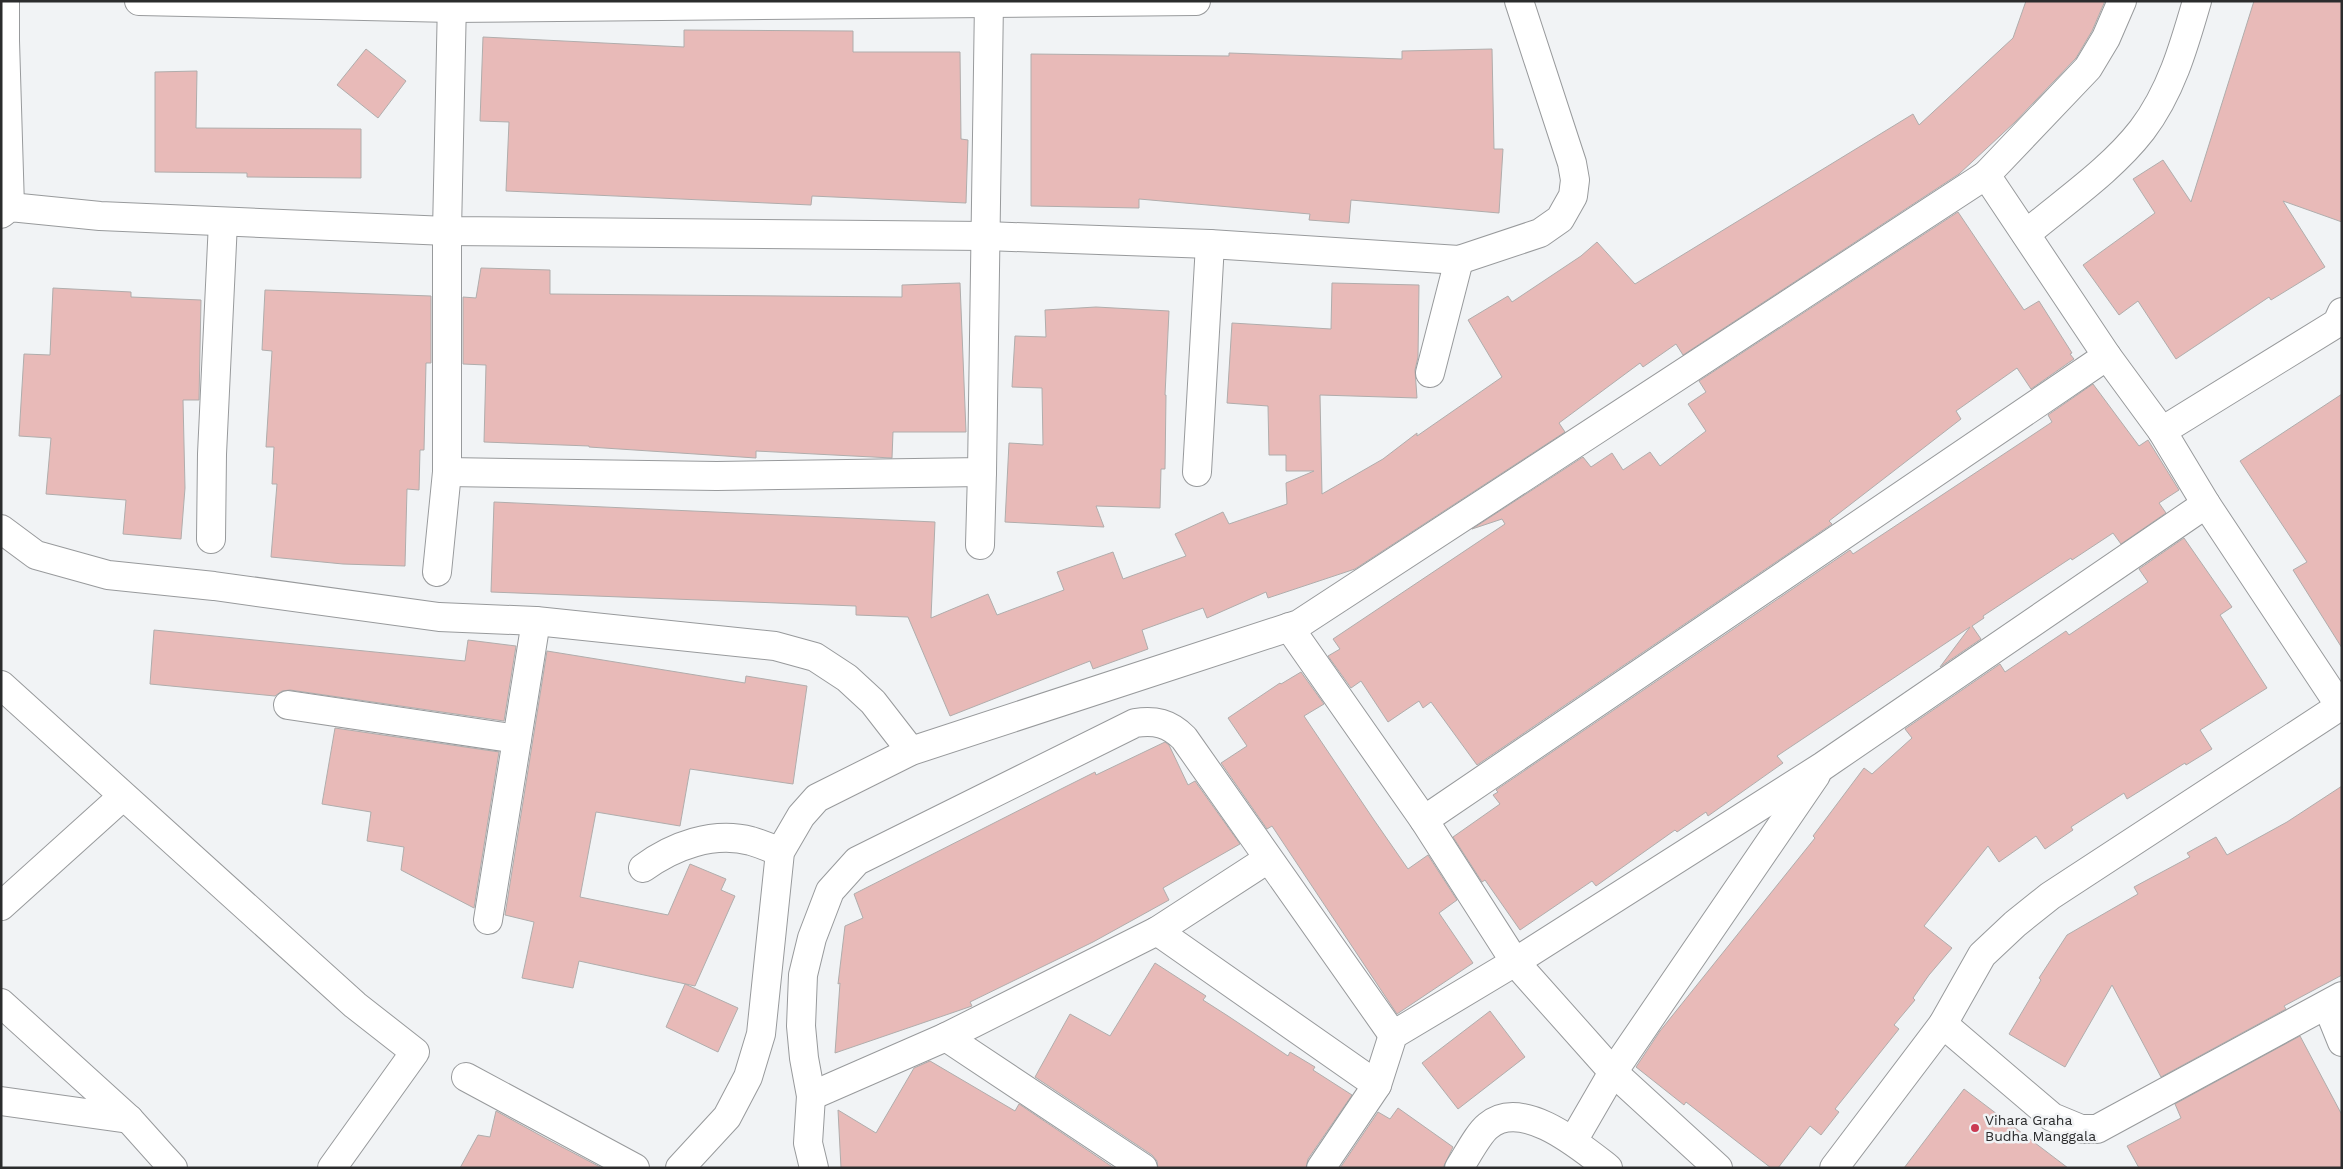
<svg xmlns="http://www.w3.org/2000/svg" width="2343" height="1169" font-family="'Work Sans',sans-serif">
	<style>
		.building { fill: #e8bab8; stroke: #b0adac }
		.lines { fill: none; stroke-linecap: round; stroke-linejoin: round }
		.minor-casing { stroke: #989a9c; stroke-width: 30 }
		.minor { stroke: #fff; stroke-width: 28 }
		.poi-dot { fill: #cb3b53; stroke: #f1f3f5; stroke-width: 2 }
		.labels { text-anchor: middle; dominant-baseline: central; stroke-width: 5; stroke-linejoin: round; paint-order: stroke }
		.poi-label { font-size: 14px; fill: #2b2c2d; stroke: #f1f3f5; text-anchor: start }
	</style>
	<rect width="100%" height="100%" fill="#f1f3f5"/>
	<g class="building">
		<polygon points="2026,1 2105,1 2092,31 2076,58 2015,122 1959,174 1683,355 1676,344 1643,367 1640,363 1559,423 1565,432 1355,569 1268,598 1266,592 1207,618 1203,608 1142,630 1148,649 1093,669 1090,661 950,716 908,617 856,615 856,606 491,592 494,502 935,522 931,618 988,594 997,615 1064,590 1057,572 1113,552 1123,579 1186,556 1175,534 1223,512 1229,524 1287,504 1286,483 1314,471 1286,471 1286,455 1269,455 1268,406 1227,403 1232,323 1331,329 1332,283 1419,285 1418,357 1415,370 1417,398 1320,395 1322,494 1383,459 1417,433 1417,436 1502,377 1468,320 1508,296 1512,302 1581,256 1597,242 1635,284 1913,114 1919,125 2013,38"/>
		<polygon points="2254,1 2342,1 2342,222 2283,201 2325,267 2271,300 2269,297 2176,359 2138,301 2119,315 2083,265 2155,213 2133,179 2163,160 2191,202"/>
		<polygon points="684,30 853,31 853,52 960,52 961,139 968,140 966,203 812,196 811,205 506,191 509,122 480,121 483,37 684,47"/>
		<polygon points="366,49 406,81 378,118 337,85"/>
		<polygon points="1492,49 1494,149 1503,149 1499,213 1351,200 1349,223 1309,220 1310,214 1139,199 1139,208 1031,206 1031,54 1229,56 1229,53 1402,59 1402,51"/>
		<polygon points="197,71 196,128 361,129 361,178 247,177 247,173 155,172 155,72"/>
		<polygon points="1958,212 2024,310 2039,301 2072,353 2070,354 2074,359 2031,389 2017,368 1956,411 1961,419 1829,521 1832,524 1477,765 1431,702 1423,708 1419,701 1388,722 1361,681 1351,688 1328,656 1340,649 1333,639 1505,524 1502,519 1472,529 1583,457 1591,467 1612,453 1623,470 1650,452 1660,466 1706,431 1688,404 1706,392 1699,381"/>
		<polygon points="481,268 550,270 550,294 902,297 902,285 960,283 966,432 893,432 892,458 756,451 756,458 589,447 589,446 484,442 486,365 463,364 463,297 476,298"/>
		<polygon points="53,288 131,292 131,297 201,300 199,400 183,400 185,488 181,539 123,534 126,500 46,494 51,438 19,436 24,354 50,355"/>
		<polygon points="265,290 431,296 431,363 426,363 424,450 420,450 419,490 407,489 405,566 343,564 271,557 277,484 272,484 274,447 266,447 272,351 262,350"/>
		<polygon points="1096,307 1169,311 1165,395 1166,395 1165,469 1161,469 1160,508 1096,506 1104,527 1005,522 1009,443 1043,445 1042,388 1012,387 1015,336 1046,337 1045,310"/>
		<polygon points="2093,384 2139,446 2148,440 2179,490 2159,503 2166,513 2121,544 2113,533 2072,560 2071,558 1983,616 1984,618 1972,626 1981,639 1940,667 1970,627 1777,756 1783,763 1708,816 1706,812 1677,832 1675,830 1596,886 1592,881 1520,930 1485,880 1482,882 1453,837 1500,804 1493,795 1498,792 1496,790 1850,550 1853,554 2022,442 2052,422 2048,415"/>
		<polygon points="2342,394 2342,648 2293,570 2307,562 2240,461"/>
		<polygon points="2184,538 2232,607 2220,615 2267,688 2200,730 2212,749 2186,765 2185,763 2127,799 2124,793 2071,827 2073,830 2045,849 2036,836 1999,862 1988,846 1924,926 1952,948 1929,975 1913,998 1915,1000 1894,1025 1899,1029 1835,1109 1839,1112 1821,1135 1810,1126 1778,1168 1771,1168 1686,1102 1684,1105 1636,1067 1660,1031 1815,838 1813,836 1864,768 1872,774 1912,738 1905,729 2000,664 2005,672 2066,631 2069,635 2148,582 2139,569"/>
		<polygon points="154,630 465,661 468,640 516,646 504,721 290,690 282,691 275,696 150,684"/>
		<polygon points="547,651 745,683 746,676 807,686 793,784 690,769 680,826 596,812 580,897 668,915 690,864 726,879 721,890 735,896 695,986 579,961 573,988 522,978 534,922 505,915"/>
		<polygon points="1301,672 1324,704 1304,716 1374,820 1408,869 1428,855 1457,900 1439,913 1473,963 1397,1014 1272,826 1267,829 1221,763 1247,746 1228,718 1280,683 1281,684"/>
		<polygon points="335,728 499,752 474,908 401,870 404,847 367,841 371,812 322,804"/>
		<polygon points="1165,742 1169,745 1188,785 1195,781 1240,844 1163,888 1169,900 1093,942 970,1002 972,1006 835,1053 840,983 838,984 845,926 863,918 854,894 1063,788 1095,772 1096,775"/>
		<polygon points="2342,786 2342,975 2284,1006 2286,1009 2161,1077 2112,985 2065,1067 2009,1034 2041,980 2039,978 2067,935 2138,894 2134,887 2190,857 2187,853 2216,837 2227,855 2287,822"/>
		<polygon points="1155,963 1206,996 1203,1000 1228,1016 1288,1056 1290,1052 1315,1067 1313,1070 1352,1095 1308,1159 1306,1168 1158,1168 1157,1161 1152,1155 1035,1077 1070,1014 1110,1036"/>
		<polygon points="685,984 738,1008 718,1052 666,1027"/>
		<polygon points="1490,1011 1525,1057 1458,1109 1422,1063"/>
		<polygon points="2300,1036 2342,1115 2342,1168 2139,1168 2127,1146 2181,1118 2175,1104"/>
		<polygon points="930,1061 1015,1111 1019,1104 1114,1168 841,1168 838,1110 876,1133 914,1068"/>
		<polygon points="1964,1089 2068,1168 1904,1168"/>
		<polygon points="1398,1108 1453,1147 1443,1168 1340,1168 1378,1112 1390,1119"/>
		<polygon points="496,1111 545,1138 602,1168 460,1168 478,1135 490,1137"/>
	</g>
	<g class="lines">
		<g class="minor-casing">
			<g id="minor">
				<polyline points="5,1 5,41 10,207"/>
				<polyline points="139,1 452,8 1196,1"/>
				<polyline points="1986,175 2107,356 2162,431 2206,504 2340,706"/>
				<polyline points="1,214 10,207 100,216 447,231 986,236 1210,244 1459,260 1540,233 1560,219 1573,196 1575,180 1572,163 1519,1"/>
				<path d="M2026 234C2065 201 2111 170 2142 130 2171 92 2184 46 2197 1"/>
				<polyline points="1430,373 1459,260"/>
				<polyline points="2162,431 2337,323 2342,312"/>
				<polyline points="447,472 717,476 982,472 989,1"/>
				<polyline points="1197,472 1210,244"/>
				<polyline points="1,529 36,555 108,575 214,586 439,617 536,621 775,646 815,657 847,678 873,702 911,751"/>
				<polyline points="211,539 212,454 223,222"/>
				<polyline points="980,545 982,472"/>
				<polyline points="437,572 447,472 447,231 452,1"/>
				<polyline points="1289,627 1424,820 1515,962 1613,1072 1718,1168"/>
				<polyline points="1,685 355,1005 415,1052 332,1168"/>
				<polyline points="288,705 517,739"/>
				<polyline points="1424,820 2107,356"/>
				<path d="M643 868C673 846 713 831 751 841 761 844 771 848 780 852"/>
				<polyline points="1,906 122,797"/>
				<polyline points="488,920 536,621"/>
				<polyline points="1157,931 1377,1085"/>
				<polyline points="1,1003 129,1119 173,1168"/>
				<polyline points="2327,1005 2342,1042"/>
				<polyline points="1943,1024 2052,1117 2081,1129 2097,1129 2342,996"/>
				<polyline points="946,1037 1143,1168"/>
				<polyline points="466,1077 635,1168"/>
				<polyline points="811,1096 946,1037 1157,931 1268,859"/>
				<polyline points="1,1101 129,1119"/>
				<polyline points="1573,1141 1613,1072 1816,775"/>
				<polyline points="680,1168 727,1117 748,1077 761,1034 780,852 801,816 817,798 911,751 1299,624 1986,175 2088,68 2106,38 2122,1"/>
				<path d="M814 1168 808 1143 811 1096 804 1058 801 1026 803 975 812 938 830 891 857 861 1135 723C1155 720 1169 723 1184 738L1393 1035"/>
				<polyline points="1321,1168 1377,1085 1393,1035 1515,962 1823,766 2206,504"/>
				<path d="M1459 1168C1467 1156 1478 1134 1488 1126 1522 1097 1581 1147 1608 1168"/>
				<polyline points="1834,1168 1943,1024 1982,955 2015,924 2050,896 2342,705"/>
			</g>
		</g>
		<use href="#minor" class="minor"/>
	</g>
	<circle class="poi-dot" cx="1975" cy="1128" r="5"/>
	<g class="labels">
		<g class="poi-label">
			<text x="1985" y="1120">Vihara Graha<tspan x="1985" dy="16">Budha Manggala</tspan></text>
		</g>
	</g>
	<rect width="2343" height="1169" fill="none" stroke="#2b2c2d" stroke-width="5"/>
</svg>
